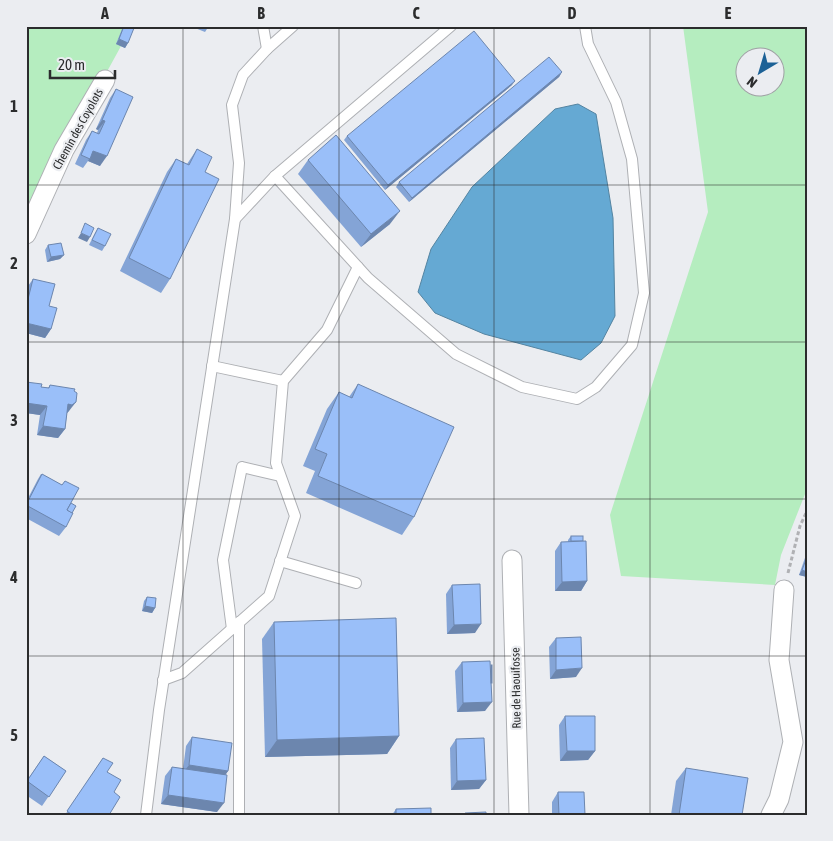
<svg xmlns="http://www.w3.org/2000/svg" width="833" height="841" font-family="'Asap Condensed',sans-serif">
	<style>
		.green { fill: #b5edbf; fill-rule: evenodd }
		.water { fill: #65a9d3; stroke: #5484a1 }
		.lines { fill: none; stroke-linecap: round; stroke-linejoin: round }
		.service-casing { stroke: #aeb0b4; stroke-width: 12 }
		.minor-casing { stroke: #aeb0b4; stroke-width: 21 }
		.path { stroke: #b0b1b4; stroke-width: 3; stroke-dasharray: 4 2.5; stroke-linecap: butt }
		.service { stroke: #fff; stroke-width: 10 }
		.minor { stroke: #fff; stroke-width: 19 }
		.wall { fill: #84a4d6 }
		.shaded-wall { fill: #6c86ae }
		.building { fill: #9abff9; stroke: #6c86ae }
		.grid { fill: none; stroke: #2b2c2d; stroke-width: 1; stroke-opacity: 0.55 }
		.labels { text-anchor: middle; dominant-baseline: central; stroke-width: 4.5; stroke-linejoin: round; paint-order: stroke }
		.street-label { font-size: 12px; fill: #2b2c2d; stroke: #ebedf1 }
		.neatline { fill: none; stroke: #2b2c2d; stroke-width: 2 }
		.grid-label { font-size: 16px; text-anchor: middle; font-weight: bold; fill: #2b2c2d }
	</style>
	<rect width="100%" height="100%" fill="#ebedf1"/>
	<g class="green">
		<polygon points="26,26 132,26 64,150 26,234"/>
		<path d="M683 26H807V489L781 555 775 585 621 576 610 515 708 212ZM746 58H776V88H746Z"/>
	</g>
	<polygon class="water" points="578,104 596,114 613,218 615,316 601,343 581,360 484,334 435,313 418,292 431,249 472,187 555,109"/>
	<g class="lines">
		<g class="service-casing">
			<g id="service">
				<polyline points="263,26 267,49"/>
				<polyline points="275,176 368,278 456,354 522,387 577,399 596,387 632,345 644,293 632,159 616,102 588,44 585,26"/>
				<polyline points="235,219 275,176 451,26"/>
				<polyline points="212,366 283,381"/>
				<polyline points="280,561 356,583"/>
				<polyline points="232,629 223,560 242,467 280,476"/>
				<polyline points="163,680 182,673 269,596 295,516 276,463 283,381 327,330 358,267"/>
				<polyline points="146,815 159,710 235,219 239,163 232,105 243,75 267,49 293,26"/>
				<polyline points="239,815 239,622"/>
			</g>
		</g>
		<g class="minor-casing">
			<g id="minor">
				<polyline points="26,234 64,150 105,80"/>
				<polyline points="512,560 519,815"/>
				<polyline points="771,815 779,799 793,742 779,660 784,590"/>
			</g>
		</g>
		<polyline class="path" points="788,573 800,526 807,511"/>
		<use href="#service" class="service"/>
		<use href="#minor" class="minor"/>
	</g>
	<g class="wall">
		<polygon points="124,26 129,26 128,43 125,48 116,44 122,29"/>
		<polygon points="190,26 209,26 205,32"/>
		<polygon points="562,72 559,77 409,202 396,187 399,182"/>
		<polygon points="512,85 385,190 344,140 347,136"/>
		<polygon points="116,89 100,166 88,161 83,168 75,164 86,140 92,131 97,133 98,130 96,129 110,98"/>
		<polygon points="197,149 205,172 170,279 161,293 120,271 167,172 176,159 187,164"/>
		<polygon points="308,160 390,224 361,247 298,174"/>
		<polygon points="98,228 105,246 102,251 89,245 95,233"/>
		<polygon points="48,245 64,255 60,259 47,262 45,250"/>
		<polygon points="33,279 49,306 51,329 45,338 26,333 26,289"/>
		<polygon points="26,382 41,387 48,388 50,385 74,391 69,411 67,413 65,429 58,438 37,435 40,415 26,413"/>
		<polygon points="358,384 414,517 402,535 306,493 315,471 303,466 327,409 339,392 349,397"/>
		<polygon points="41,474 62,485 65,481 71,503 66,527 59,536 26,518 26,502 38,479"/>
		<polygon points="571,536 587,581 581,591 555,591 555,551 561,542 568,542 568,540"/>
		<polygon points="807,552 807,577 799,575"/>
		<polygon points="452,585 475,633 447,634 446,594"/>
		<polygon points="147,597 155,608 152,613 142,611 144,601"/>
		<polygon points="274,622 399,736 387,754 265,757 262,639"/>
		<polygon points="556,638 576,677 550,679 549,647"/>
		<polygon points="462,662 491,684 485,711 457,712 455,671"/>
		<polygon points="565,716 595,751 588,760 560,761 559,725"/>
		<polygon points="192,737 228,771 225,775 217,812 161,804 165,776 172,767 183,769 186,746"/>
		<polygon points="456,739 486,780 479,789 451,790 450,748"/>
		<polygon points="44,756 66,771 42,806 26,795 26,782"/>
		<polygon points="103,758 114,792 109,815 65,815"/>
		<polygon points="686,768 742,815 671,815 676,781"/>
		<polygon points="558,792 585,815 552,815 552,802"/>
		<polygon points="396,809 431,815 392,815"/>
	</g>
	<g class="shaded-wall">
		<polygon points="190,26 199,26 197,29"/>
		<polygon points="119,39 128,43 125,48 116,44"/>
		<polygon points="562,72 559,77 409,202 412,198"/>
		<polygon points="515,81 512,85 385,190 388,185"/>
		<polygon points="102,120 105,121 98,130 96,129"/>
		<polygon points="93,151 107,156 100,166 88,161"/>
		<polygon points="400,211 390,224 361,247 371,234"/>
		<polygon points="81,233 90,237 87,242 78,238"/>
		<polygon points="64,255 60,259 47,262 51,257"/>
		<polygon points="26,323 51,329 45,338 26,333"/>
		<polygon points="76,402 69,411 66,414 68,404"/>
		<polygon points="26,403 47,406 40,415 26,413"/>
		<polygon points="43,426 65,429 58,438 37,435"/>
		<polygon points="802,570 807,572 807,577 799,575"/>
		<polygon points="587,581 581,591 555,591 562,582"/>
		<polygon points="145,606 155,608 152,613 142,611"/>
		<polygon points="481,624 475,633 447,634 454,625"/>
		<polygon points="582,668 576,677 550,679 556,670"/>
		<polygon points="492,702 485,711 457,712 463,703"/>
		<polygon points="399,736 387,754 265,757 277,740"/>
		<polygon points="567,751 595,751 588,760 560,761"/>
		<polygon points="189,765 228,771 222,780 182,774"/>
		<polygon points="486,780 479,789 451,790 457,781"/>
		<polygon points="168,795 224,803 217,812 161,804"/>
	</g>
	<g class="building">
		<polygon points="124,26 129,26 134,28 128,43 119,39"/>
		<polygon points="474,31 515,81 388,185 347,136"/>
		<polygon points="549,57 562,72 412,198 399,182"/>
		<polygon points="116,89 133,97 107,156 93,151 90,159 81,155 92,131 99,134 105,121 102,120"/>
		<polygon points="336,135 400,211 371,234 308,160"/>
		<polygon points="197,149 212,157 205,172 219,179 170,279 129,258 176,159 189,165"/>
		<polygon points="85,223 94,228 90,237 81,233"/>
		<polygon points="98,228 111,234 105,246 92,240"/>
		<polygon points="61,243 64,255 51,257 48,245"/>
		<polygon points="33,279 55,284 49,306 57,308 51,329 26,323 26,307"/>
		<polygon points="26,382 42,384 41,387 49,388 50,385 75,389 74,391 77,393 76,402 72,405 68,404 65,429 43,426 47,406 26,403"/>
		<polygon points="358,384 454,427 414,517 318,476 327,454 315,449 339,392 352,398"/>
		<polygon points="42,474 62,485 65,481 79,488 67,510 73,513 66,527 26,505"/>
		<polygon points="71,503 76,506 72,513 67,510"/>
		<rect x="571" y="536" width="12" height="5"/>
		<polygon points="586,541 587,581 562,582 561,542"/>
		<polygon points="807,557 807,572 802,570"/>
		<polygon points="480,584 481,624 454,625 452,585"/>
		<polygon points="147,597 156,598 155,608 145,606"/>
		<polygon points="396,618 399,736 277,740 274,622"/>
		<polygon points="581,637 582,668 556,670 556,638"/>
		<polygon points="490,661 492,702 463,703 462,662"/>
		<rect x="491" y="665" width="1" height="18"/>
		<polygon points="565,716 595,716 595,751 567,751"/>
		<polygon points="192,737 232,743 228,771 189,765"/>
		<polygon points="484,738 486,780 457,781 456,739"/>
		<polygon points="44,756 66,771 49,797 27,781"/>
		<polygon points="103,758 113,763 107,772 121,780 114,792 120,797 109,815 72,815 67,811"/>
		<polygon points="172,767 227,775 224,803 168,795"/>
		<polygon points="686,768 748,778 742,815 679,815"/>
		<polygon points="558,792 584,792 585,815 559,815"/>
		<polygon points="431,808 431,815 396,815 396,809"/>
		<polygon points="486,812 486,815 465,815 465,813"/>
	</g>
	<path class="grid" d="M183 26V815M339 26V815M494 26V815M650 26V815M26 185H807M26 342H807M26 499H807M26 656H807"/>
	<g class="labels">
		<g class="street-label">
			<text transform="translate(78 129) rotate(-61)">Chemin des Coyolots</text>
			<text transform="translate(516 688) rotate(-91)">Rue de Haouifosse</text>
		</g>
	</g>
	<rect width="833" height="841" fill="none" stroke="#ebedf1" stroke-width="55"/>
	<g transform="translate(760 72) rotate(218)"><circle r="24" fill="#ebedf1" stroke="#9ea0a3"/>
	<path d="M0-4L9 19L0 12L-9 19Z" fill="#1c6196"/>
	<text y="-8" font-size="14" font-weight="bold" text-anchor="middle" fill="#2b2c2d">N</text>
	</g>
	<path d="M50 70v8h65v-8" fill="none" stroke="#2b2c2d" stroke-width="2.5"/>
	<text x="58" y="70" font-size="15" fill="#2b2c2d" stroke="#ebedf1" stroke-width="4" paint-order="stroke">20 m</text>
	<rect x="28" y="28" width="778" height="786" class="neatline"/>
	<g class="grid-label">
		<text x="105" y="19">A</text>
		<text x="261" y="19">B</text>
		<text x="416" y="19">C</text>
		<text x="572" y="19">D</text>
		<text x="728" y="19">E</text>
		<text x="14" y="112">1</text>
		<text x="14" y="269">2</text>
		<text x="14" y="426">3</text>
		<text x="14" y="583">4</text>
		<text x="14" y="741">5</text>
	</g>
</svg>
